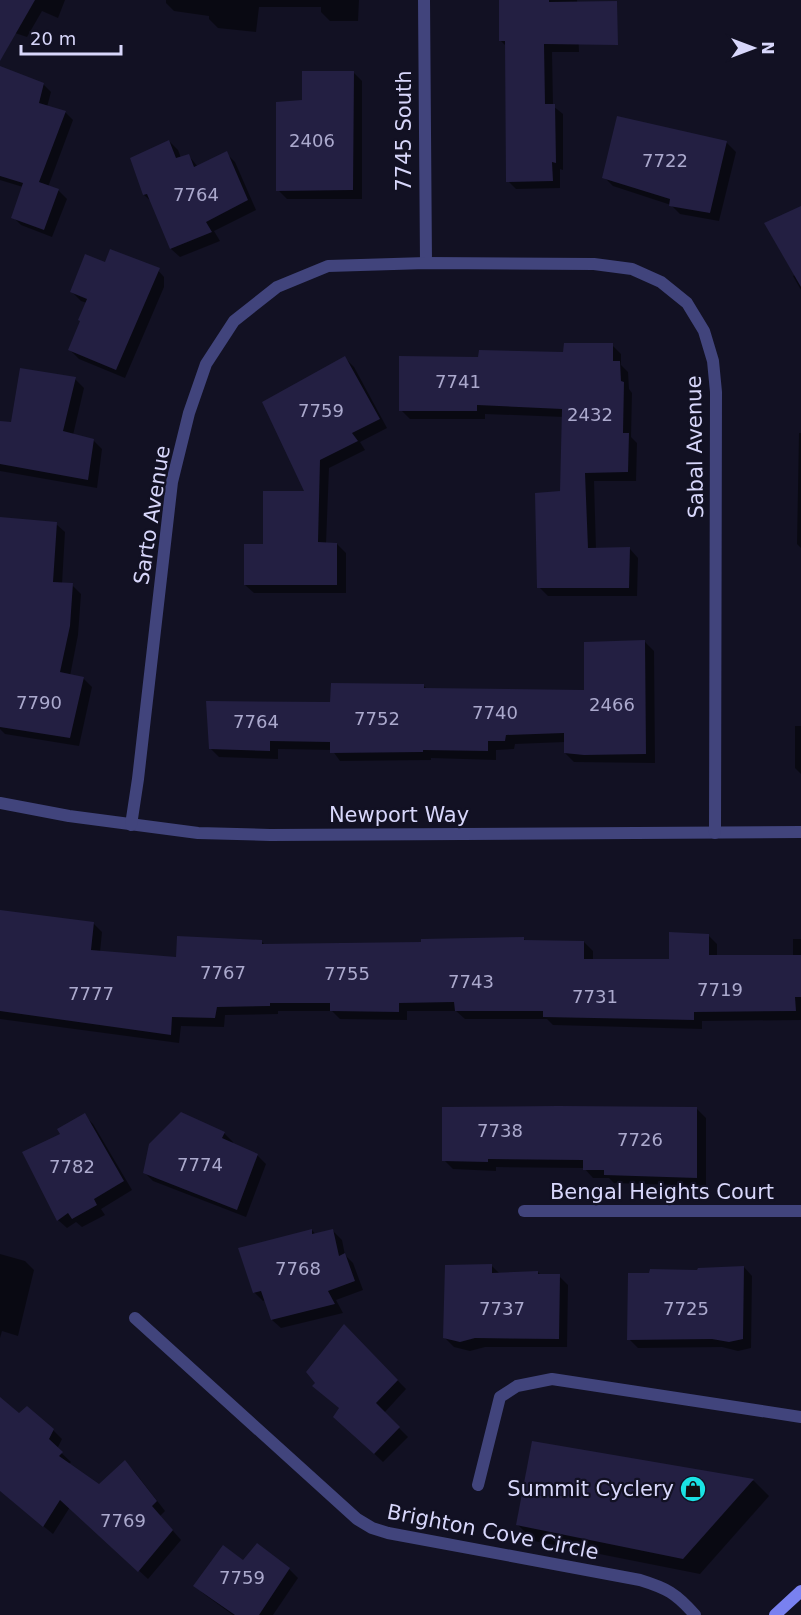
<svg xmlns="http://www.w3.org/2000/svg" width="801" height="1615" font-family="'DejaVu Sans',sans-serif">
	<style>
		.shadow { fill: #0007 }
		.building { fill: #231f42 }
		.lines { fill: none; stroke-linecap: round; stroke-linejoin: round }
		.lane { stroke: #41447c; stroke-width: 12 }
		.street { stroke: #41447c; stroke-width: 12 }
		.secondary { stroke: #7981f0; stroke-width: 12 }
		.labels { text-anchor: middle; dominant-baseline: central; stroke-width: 4.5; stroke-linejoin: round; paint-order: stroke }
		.number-label { font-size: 18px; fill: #aba9cd }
		.street-label { font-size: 21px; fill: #d8d7fb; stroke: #121123 }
		.poi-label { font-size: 21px; fill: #d8d7fb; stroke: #121123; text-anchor: end }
	</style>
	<rect width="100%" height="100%" fill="#121123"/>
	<g class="shadow">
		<polygon points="0,0 65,0 58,18 42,11 27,37 0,28"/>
		<polygon points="166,0 359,0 358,21 330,21 321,12 321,7 259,7 256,32 218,28 209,19 209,16 174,11 166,3"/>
		<polygon points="500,0 577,0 579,52 552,52 553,106 563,114 563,170 560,169 560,188 516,189 508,181 506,46 500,40"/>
		<polygon points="0,67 43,84 51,92 47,107 65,112 73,120 48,187 59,191 67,199 52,237 21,225 13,217 23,187 0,180"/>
		<polygon points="353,72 362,81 362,199 287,199 278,190"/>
		<polygon points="618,118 727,143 736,152 719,221 680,214 671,205 613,186 604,177"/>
		<polygon points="169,141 178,150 181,158 189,156 198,167 226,153 235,162 256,210 214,231 220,241 180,257 171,249 152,202 144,195"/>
		<polygon points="801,208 801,290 793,276 796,274"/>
		<polygon points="106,264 155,267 164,277 164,287 125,378 79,359 70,350 87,303 81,301 72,292"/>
		<polygon points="612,345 621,354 621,365 628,372 629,389 632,393 631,437 637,443 636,481 594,481 596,550 630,549 638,558 637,596 548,596 539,587 562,493 564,417 485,414 485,419 410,419 401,410 480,358 565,354"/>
		<polygon points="345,358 354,367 387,428 360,442 365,450 329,468 326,544 337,544 346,553 346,593 254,593 245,585 264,546 306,493"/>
		<polygon points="75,379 84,388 73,435 93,440 102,449 97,488 0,471 0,422 12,424"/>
		<polygon points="799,433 801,433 801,548 797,544"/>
		<polygon points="56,524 65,532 62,584 72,585 81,594 78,635 70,676 83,678 92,687 79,746 5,734 0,729 0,537"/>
		<polygon points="645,642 654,651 655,763 574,762 565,753 565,742 515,744 514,749 496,750 496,760 431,758 431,760 340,761 332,750 278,749 278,759 219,757 210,748 332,703 423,685 428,690 585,692"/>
		<polygon points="795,726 801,726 801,774 795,768"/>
		<polygon points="0,911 93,923 102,932 100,952 177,959 262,942 266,946 422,944 523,938 527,942 584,942 593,951 593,961 671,961 708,935 717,944 717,956 793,956 793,939 801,939 801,1020 702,1021 702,1029 553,1025 547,1019 465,1019 456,1011 407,1011 407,1020 340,1019 332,1011 278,1011 278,1014 225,1015 224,1027 181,1026 179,1043 0,1019"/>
		<polygon points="697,1109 706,1118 706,1186 614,1183 609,1178 593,1178 584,1168 496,1167 496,1171 453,1169 444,1160"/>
		<polygon points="84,1115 93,1124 132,1190 101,1209 105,1215 82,1227 76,1222 67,1228 58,1220 62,1135"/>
		<polygon points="224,1133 233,1142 232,1144 257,1155 266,1164 246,1217 153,1181 144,1172"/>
		<polygon points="312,1230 316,1235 333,1231 342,1240 345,1255 353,1263 363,1290 336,1300 343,1313 281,1328 272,1320 265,1300 263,1301 254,1292"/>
		<polygon points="0,1254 25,1261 34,1270 18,1336 2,1331 0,1338"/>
		<polygon points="491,1265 500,1274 538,1272 541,1275 559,1276 568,1285 567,1347 485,1347 470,1351 454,1347 445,1338"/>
		<polygon points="744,1267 752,1276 751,1348 738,1351 722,1347 638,1348 629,1339 699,1272"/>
		<polygon points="344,1326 406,1389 384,1413 408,1437 383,1462 344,1425 341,1409 314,1386"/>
		<polygon points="0,1404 53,1430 62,1439 57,1449 71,1462 68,1465 99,1486 125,1462 134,1471 165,1511 160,1516 181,1540 148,1579 70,1507 53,1534 10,1499 0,1471"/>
		<polygon points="533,1443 754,1481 769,1496 700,1574 534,1541 518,1525"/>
		<polygon points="244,1562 289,1569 298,1578 273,1615 233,1615 204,1594 195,1586"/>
	</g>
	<g class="building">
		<polygon points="0,0 35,0 0,61"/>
		<polygon points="499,0 549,0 549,2 617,1 618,45 544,44 545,104 555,104 556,163 552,162 553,181 506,182 505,41 499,41"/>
		<polygon points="0,66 44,83 39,103 66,111 39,182 59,189 44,230 11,218 23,183 0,176"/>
		<polygon points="302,71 354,71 353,190 276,191 276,102 302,100"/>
		<polygon points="617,116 727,141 710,213 669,206 670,199 602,178"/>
		<polygon points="169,140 176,158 189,154 194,167 227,151 248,200 206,222 212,232 170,249 147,194 143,195 130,158"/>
		<polygon points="801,206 801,287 764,223"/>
		<polygon points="110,249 160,268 116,370 68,350 80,321 78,320 87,299 70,292 85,254 105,262"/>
		<polygon points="564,343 613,343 613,361 620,361 621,381 624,382 623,433 629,433 628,472 585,473 588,548 630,547 629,588 537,588 535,493 560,491 562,409 477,405 477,411 399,411 399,356 478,357 479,350 563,352"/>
		<polygon points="345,356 380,419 352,433 358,441 320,460 318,542 337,543 337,585 244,585 244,544 263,544 263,491 304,491 262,402"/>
		<polygon points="20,368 76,377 63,431 94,439 88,480 0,464 0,421 11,422"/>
		<polygon points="0,517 57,522 53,582 73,583 70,626 60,672 84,677 70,738 0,727"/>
		<polygon points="645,640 646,754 584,755 564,753 564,733 506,735 505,741 488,741 488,751 423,750 423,752 330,753 330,742 270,741 270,751 209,749 206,701 330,702 331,683 424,684 424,688 584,690 584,642"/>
		<polygon points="0,910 94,922 91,950 176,957 177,936 262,940 262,944 421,942 421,939 524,937 524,940 584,941 584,959 669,959 669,932 709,934 709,955 801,955 801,997 795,997 796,1011 694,1012 694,1020 543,1017 543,1011 455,1011 454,1002 399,1003 399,1012 330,1011 330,1003 270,1003 270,1006 217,1007 215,1018 172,1017 171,1035 0,1011"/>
		<polygon points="558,1106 697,1107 697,1178 604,1175 604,1170 583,1170 583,1160 488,1159 488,1162 442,1161 442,1107"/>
		<polygon points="181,1112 225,1132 222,1138 258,1154 237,1210 143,1173 149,1144"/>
		<polygon points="85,1113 124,1181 94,1199 97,1205 72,1219 68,1213 57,1221 22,1152 60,1134 57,1129"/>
		<polygon points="312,1229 312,1234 333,1229 339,1256 345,1253 355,1281 328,1291 335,1304 271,1320 261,1291 253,1293 238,1248"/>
		<polygon points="492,1264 492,1273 538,1271 538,1274 560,1274 559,1339 475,1338 460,1342 443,1338 445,1265"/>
		<polygon points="744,1266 743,1339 729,1342 712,1339 627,1340 628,1273 649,1273 650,1269 697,1270 698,1268"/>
		<polygon points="344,1324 398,1380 376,1403 400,1427 374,1454 333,1417 339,1408 312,1386 315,1383 306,1372"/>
		<polygon points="0,1397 19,1413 27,1406 54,1429 49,1439 63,1452 59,1456 99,1484 125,1460 157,1501 152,1506 173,1530 138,1572 60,1500 43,1527 0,1491"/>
		<polygon points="532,1441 754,1479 683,1559 516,1525"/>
		<polygon points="257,1543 290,1568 259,1615 235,1615 193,1586 223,1545 243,1560"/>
	</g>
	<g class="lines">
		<polyline class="lane" points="478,1485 500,1397 517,1386 552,1379 801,1417"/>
		<g class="street">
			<polyline points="424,0 426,263"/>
			<polyline points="0,803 69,816 198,833 270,835 801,832"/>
			<polyline points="131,825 138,779 172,482 189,413 206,364 234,321 277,287 328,266 426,263 594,264 632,269 661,282 687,303 704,331 713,361 716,392 715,833"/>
			<polyline points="524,1211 801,1211"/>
			<path d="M135 1318 357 1519 372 1528 388 1533 640 1580C666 1588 676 1593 695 1615"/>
		</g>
		<polyline class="secondary" points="775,1615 801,1591"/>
	</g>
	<defs>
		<g id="shop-disc" transform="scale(1.35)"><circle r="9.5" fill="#1ae3e4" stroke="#121123"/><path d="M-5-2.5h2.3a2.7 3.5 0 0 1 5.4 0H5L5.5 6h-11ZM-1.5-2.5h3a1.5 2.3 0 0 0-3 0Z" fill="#111"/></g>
	</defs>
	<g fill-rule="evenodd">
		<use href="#shop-disc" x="693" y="1489"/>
	</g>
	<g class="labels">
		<g class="number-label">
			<text x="312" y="140">2406</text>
			<text x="665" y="160">7722</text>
			<text x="196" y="194">7764</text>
			<text x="458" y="381">7741</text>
			<text x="321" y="410">7759</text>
			<text x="590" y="414">2432</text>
			<text x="39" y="702">7790</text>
			<text x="612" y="704">2466</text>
			<text x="495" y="712">7740</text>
			<text x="377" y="718">7752</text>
			<text x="256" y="721">7764</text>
			<text x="223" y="972">7767</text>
			<text x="347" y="973">7755</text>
			<text x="471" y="981">7743</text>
			<text x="720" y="989">7719</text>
			<text x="91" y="993">7777</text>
			<text x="595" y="996">7731</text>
			<text x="500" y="1130">7738</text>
			<text x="640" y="1139">7726</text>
			<text x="200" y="1164">7774</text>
			<text x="72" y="1166">7782</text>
			<text x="298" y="1268">7768</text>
			<text x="502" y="1308">7737</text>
			<text x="686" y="1308">7725</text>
			<text x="123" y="1520">7769</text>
			<text x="242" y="1577">7759</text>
		</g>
		<g class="street-label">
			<text transform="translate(404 131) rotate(-90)">7745 South</text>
			<text transform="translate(695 447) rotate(-91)">Sabal Avenue</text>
			<text transform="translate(152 515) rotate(-81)">Sarto Avenue</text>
			<text x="399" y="815">Newport Way</text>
			<text x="662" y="1192">Bengal Heights Court</text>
			<text transform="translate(493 1532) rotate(11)">Brighton Cove Circle</text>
		</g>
		<g class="poi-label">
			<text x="674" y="1489">Summit Cyclery</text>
		</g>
	</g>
	<g transform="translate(753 48) rotate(90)" stroke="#121123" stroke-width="4.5" paint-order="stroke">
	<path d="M0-4.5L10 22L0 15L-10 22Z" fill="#d8d7fb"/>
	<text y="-9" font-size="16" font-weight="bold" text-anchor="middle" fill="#d8d7fb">N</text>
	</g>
	<path d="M21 45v9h100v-9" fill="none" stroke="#d8d7fb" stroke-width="3"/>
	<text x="30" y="45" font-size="18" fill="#d8d7fb" stroke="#121123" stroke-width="4.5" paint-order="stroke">20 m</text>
</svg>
